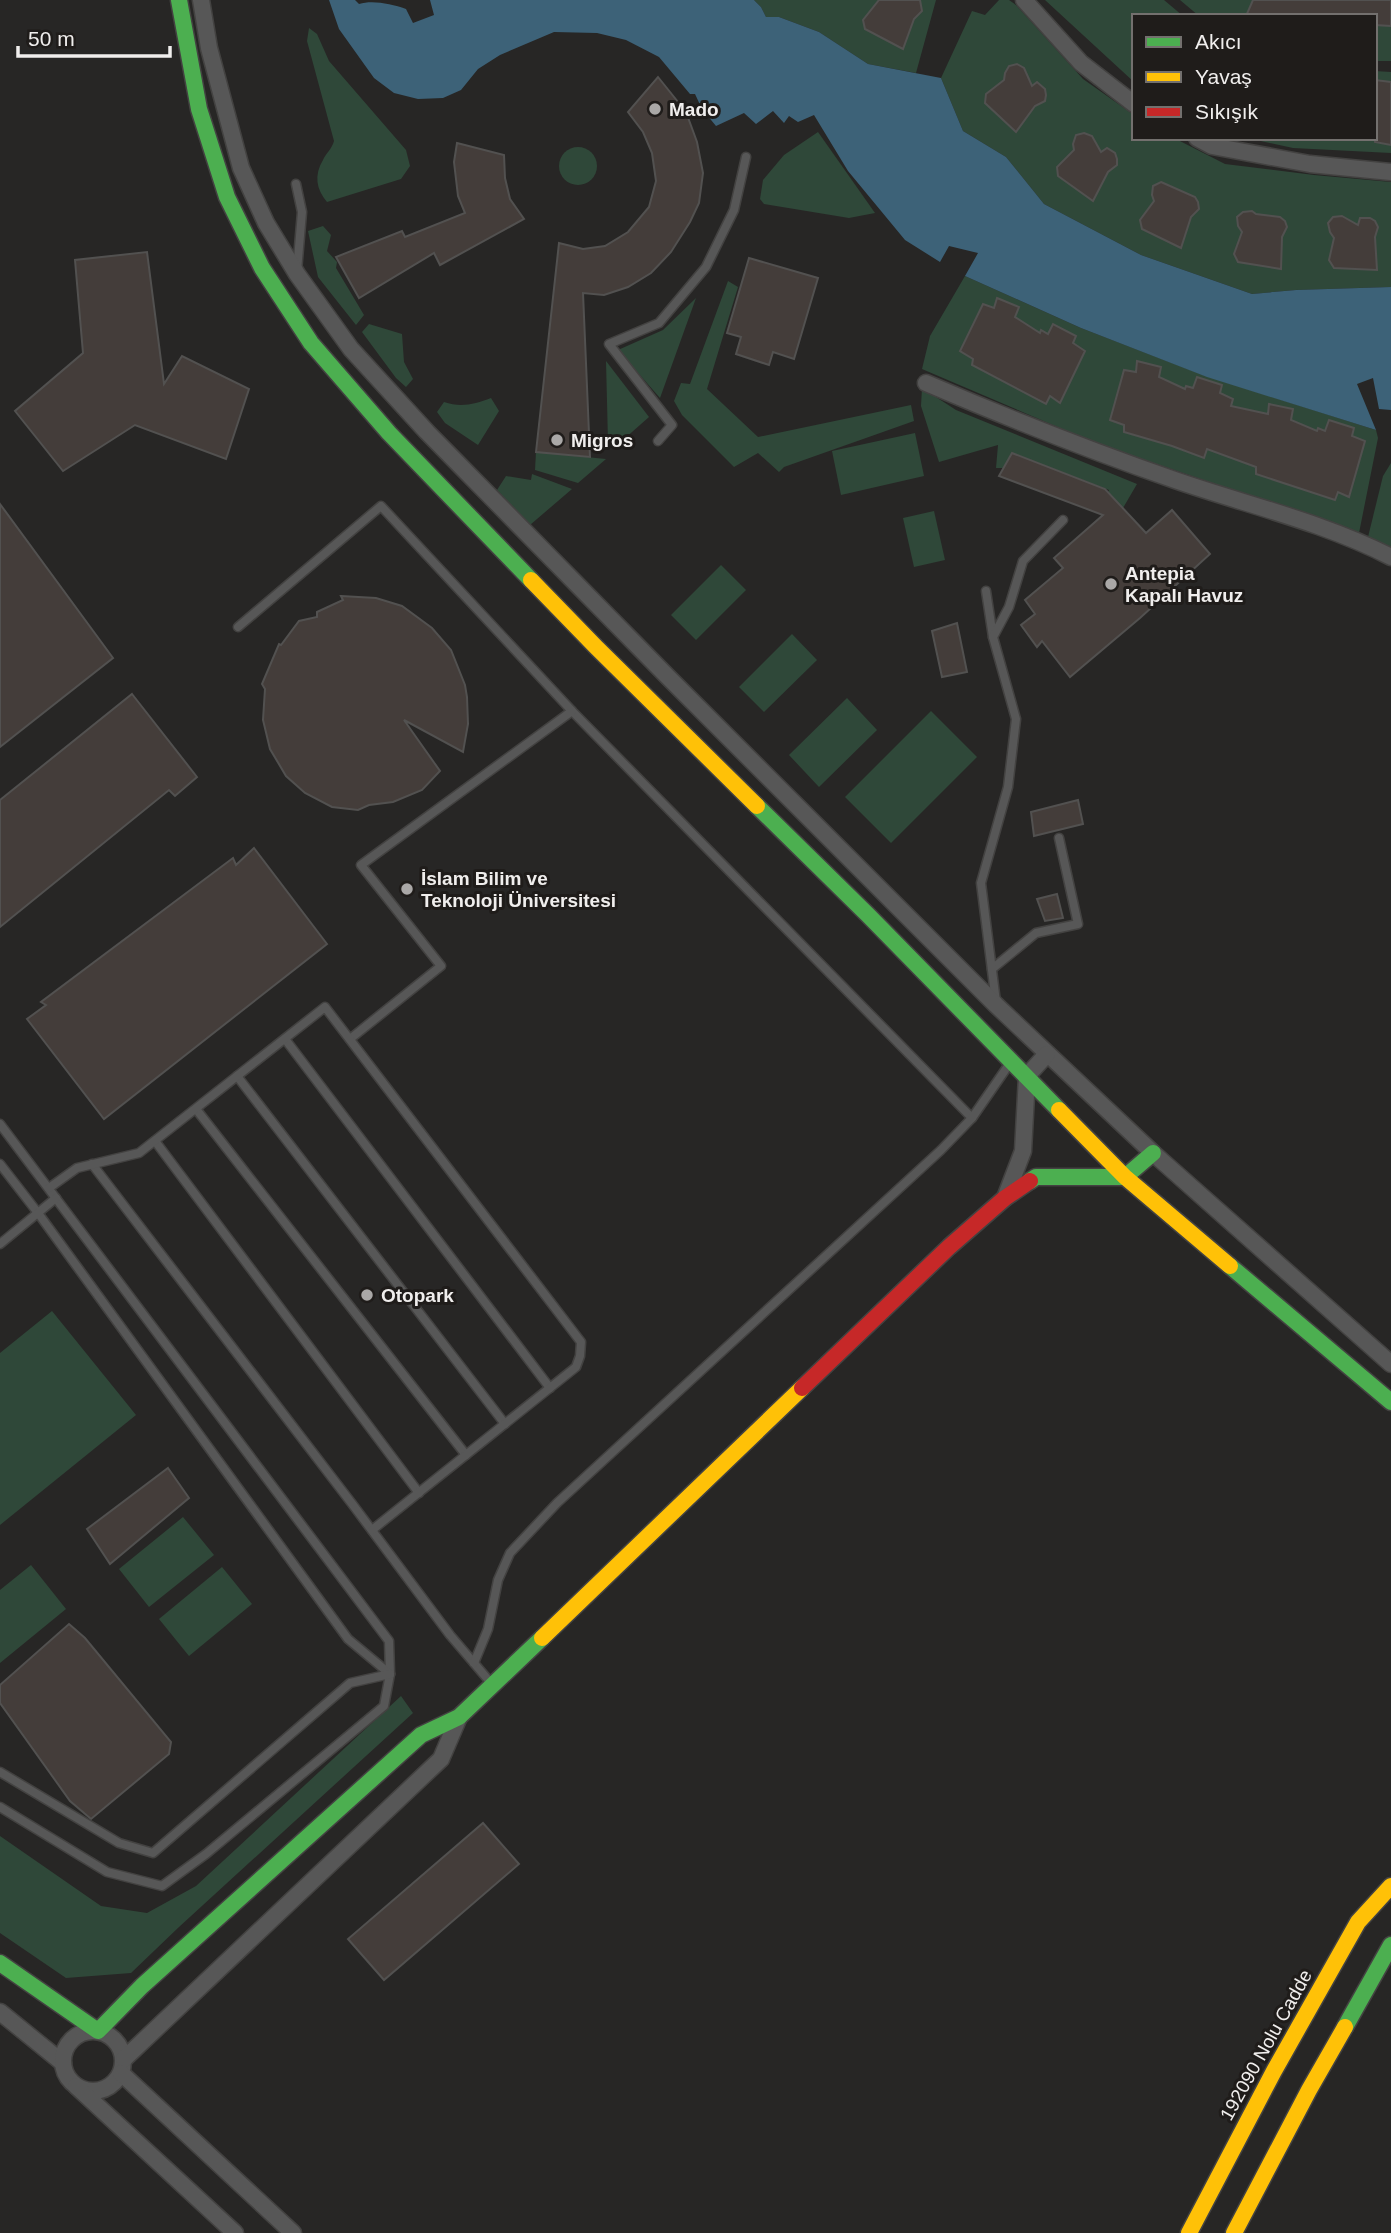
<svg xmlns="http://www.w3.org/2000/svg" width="1391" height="2233" font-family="Arial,sans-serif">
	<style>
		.green { fill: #2f4839 }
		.water { fill: #3d6278 }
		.building { fill: #443d3a; stroke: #525150; stroke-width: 2 }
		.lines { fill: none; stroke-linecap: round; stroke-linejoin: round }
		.lane-casing { stroke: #434241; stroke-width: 11 }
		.street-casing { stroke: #434241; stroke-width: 19 }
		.fast-casing { stroke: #434241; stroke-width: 19 }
		.slow-casing { stroke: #434241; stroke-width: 19 }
		.jam-casing { stroke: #434241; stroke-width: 19 }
		.lane { stroke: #575757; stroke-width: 8 }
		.street { stroke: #575757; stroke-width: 16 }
		.fast { stroke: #4caf50; stroke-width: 16 }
		.slow { stroke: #ffc107; stroke-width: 16 }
		.jam { stroke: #c62828; stroke-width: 16 }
		.poi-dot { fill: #aaa8a7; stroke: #1f1c1a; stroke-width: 2.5 }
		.labels { text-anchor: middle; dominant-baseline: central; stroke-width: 6; stroke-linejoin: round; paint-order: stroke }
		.poi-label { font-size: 19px; font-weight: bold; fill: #f0eeed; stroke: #1f1c1a; text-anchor: start }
		.street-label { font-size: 19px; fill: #f0eeed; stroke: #1f1c1a }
	</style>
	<rect width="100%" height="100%" fill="#272625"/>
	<g class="green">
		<polygon points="754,0 936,0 916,73 868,64 819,32 779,17 766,17 761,7"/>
		<polygon points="999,0 1009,0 1016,5 1083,79 1134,115 1134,138 1174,138 1225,164 1314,175 1391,182 1391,287 1296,290 1252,294 1141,255 1044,204 1006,157 963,131 941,78 972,11 985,15"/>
		<polygon points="1045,0 1164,0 1183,16 1134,16 1134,82"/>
		<polygon points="1180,0 1391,0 1391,61 1375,61 1375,16 1199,16"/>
		<path d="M309 28 317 34 329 61 406 150 410 166 401 179 327 202C316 189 314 175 323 160 326 153 332 149 334 141L307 41Z"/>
		<polygon points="1375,71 1391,72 1391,153 1293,148 1247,138 1375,138"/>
		<polygon points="818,132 875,213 849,218 764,204 760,199 763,180 784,155"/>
		<circle cx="578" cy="166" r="19"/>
		<polygon points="323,226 331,235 327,251 337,262 336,268 364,315 356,325 318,277 308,231"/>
		<polygon points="965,276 1081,328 1203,375 1376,430 1378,438 1359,533 1095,443 922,369 930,336"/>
		<polygon points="728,281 738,287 707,389 758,437 911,405 914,421 784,467 779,472 758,453 734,467 682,415 674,401 681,383 690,384"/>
		<polygon points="696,298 660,398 618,350 663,330"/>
		<polygon points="369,324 402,334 404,362 413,379 406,387 396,378 362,332"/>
		<polygon points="606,361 649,417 615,447 608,442"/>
		<polygon points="922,388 956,410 1137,484 1123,508 1105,499 1109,490 1013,453 1003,468 996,468 998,445 939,462 921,406"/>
		<path d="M491 398 499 411 478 445 445 423 437 412 444 402C461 408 475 404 491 398Z"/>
		<polygon points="915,433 924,476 841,495 832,451"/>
		<polygon points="536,452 606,459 578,483 535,470"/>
		<polygon points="1391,463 1391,548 1368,537 1383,476"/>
		<polygon points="532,474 572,489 530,525 497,490 506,476 531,480"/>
		<polygon points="934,511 945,560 914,567 903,518"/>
		<polygon points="721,565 746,590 696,640 671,615"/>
		<polygon points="792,634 817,660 764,712 739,687"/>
		<polygon points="847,698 877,730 819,787 789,755"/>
		<polygon points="931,711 977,757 891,843 845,797"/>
		<polygon points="52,1311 136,1415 0,1525 0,1353"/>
		<polygon points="183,1517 214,1555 149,1607 119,1569"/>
		<polygon points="31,1565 66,1609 0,1663 0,1590"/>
		<polygon points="222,1567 252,1604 189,1656 159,1619"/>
		<polygon points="401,1696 413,1713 179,1927 131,1973 66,1978 0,1933 0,1836 101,1906 147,1913 196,1886"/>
	</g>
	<path class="water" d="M329 0H355L359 4C373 0 391 4 406 9L413 23 434 15 430 0H754L761 7 766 17H779L819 32 868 64 941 78 963 131 1006 157 1044 204 1141 255 1252 294 1296 290 1391 287V410L1379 409 1373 378 1357 384 1376 430 1207 377 1081 328 965 276 978 253 949 246 940 262 905 240 848 171 814 115 798 122 789 116 784 123 773 111 756 124 744 113 716 126 702 109 695 94H690L659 57 626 40 597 33 554 32 500 55 478 69 461 90 443 98 418 99 394 93 374 78 339 29Z"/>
	<g class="building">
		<polygon points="879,0 920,0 922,11 914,19 903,49 865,29 863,20"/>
		<polygon points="1253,0 1391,0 1391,26 1375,25 1375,16 1246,16"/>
		<polygon points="1017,64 1024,68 1032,86 1037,82 1045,89 1046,95 1045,101 1035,106 1016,132 985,103 986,94 1004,80 1005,73 1009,66"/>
		<polygon points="658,77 686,112 697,142 703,173 699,203 690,222 671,252 651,273 628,287 604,295 583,293 590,457 536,452 559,243 583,249 605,246 628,232 649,207 656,181 652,153 643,132 628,112"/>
		<polygon points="1375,80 1391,82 1391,145 1375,142"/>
		<polygon points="1084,133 1092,136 1101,152 1107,148 1115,153 1117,159 1117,165 1108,172 1093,201 1058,176 1057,167 1074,150 1073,144 1076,135"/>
		<polygon points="457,143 504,155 505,178 510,199 524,219 440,265 434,253 359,298 336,257 402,231 405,237 465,213 458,196 454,162"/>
		<polygon points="1161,182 1195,197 1198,202 1199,209 1191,217 1181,248 1142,229 1140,220 1154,201 1152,195 1153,186"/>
		<polygon points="1252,211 1256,214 1280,217 1285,221 1287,227 1282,237 1281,269 1238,262 1234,254 1242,232 1238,226 1237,217 1243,212"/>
		<polygon points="1342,216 1358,225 1360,218 1370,218 1375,221 1378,227 1375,237 1377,270 1334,268 1329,260 1334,238 1330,232 1328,223 1333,217"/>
		<polygon points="147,252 164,384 182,356 249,389 226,459 135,425 63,471 15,411 83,353 75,260"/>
		<polygon points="749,258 818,278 794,359 773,352 769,365 736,354 741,337 727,333"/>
		<polygon points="997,298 1019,307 1015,317 1040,333 1041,330 1048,334 1053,324 1076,336 1073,343 1085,351 1060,403 1050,396 1046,404 972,365 973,359 960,351 983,304 994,308"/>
		<polygon points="1137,361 1161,367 1159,377 1185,389 1186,386 1193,388 1197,377 1222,385 1220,393 1233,399 1231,406 1268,414 1269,404 1293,409 1291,420 1317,431 1318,428 1325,431 1329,420 1354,428 1352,436 1365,441 1349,497 1338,492 1335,500 1256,474 1256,467 1207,449 1204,458 1172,446 1124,432 1124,425 1110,420 1124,370 1136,372"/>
		<polygon points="1012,453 1105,489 1146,533 1172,510 1210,554 1140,618 1070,677 1042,641 1037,647 1021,625 1035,614 1025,600 1063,568 1054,558 1103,515 999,476"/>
		<polygon points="0,504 113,658 0,747"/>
		<polygon points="341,596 376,598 402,606 432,628 451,650 465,685 467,697 468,724 463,752 404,720 440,771 422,790 393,802 369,805 358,810 332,807 305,793 286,776 270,749 263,720 265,689 262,684 279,644 281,645 299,621 317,617 317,612 343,600"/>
		<polygon points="957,623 967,672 942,677 932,631"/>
		<polygon points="132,694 197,777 175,796 169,790 0,927 0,800"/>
		<polygon points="1078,800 1083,824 1034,836 1031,812"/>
		<polygon points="254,848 327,944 104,1119 27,1019 46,1005 41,1002 233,858 236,865"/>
		<polygon points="1057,894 1063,918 1045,921 1037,899"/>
		<polygon points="168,1468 189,1498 110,1564 87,1529"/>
		<polygon points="69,1624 85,1638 171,1742 169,1754 91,1819 70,1801 0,1703 0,1685"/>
		<polygon points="483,1823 519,1864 384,1980 348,1939"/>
	</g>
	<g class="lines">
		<g class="lane-casing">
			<g id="lane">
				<polyline points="296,184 302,212 297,271"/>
				<polyline points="658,441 672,425 609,344 659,323 706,267 734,210 746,157"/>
				<polyline points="986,591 993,637"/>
				<polyline points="238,627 381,506 572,711 972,1118"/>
				<polyline points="992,969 1036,933 1078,924 1059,838"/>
				<polyline points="996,1002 981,883 1008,787 1016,719 993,637 1009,607 1023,561 1063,520"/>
				<polyline points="285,1039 550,1388"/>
				<polyline points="350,1039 441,966 361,865 572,711"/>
				<polyline points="237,1076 505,1424"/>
				<polyline points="196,1109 466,1455"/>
				<polyline points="0,1124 389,1641 390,1674 384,1706 206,1854 162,1886 107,1872 0,1807"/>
				<polyline points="155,1141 419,1493"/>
				<polyline points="0,1164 38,1213 348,1639 390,1674"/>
				<polyline points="92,1164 353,1505 450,1635 491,1683"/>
				<polyline points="49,1188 77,1168 139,1153 325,1007 581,1342 580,1356 576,1367 372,1530"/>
				<polyline points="0,1244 56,1198"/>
				<polyline points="474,1663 488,1629 498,1580 510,1553 557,1503 941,1150 972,1118 1010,1063"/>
				<polyline points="0,1772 119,1843 153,1853 350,1683 390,1674"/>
			</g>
		</g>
		<g class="street-casing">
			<g id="street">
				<polyline points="201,0 209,48 241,168 266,223 297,274 351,349 427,432 668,677 996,1005 1153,1153 1391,1364"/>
				<polyline points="1024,0 1081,63 1134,104"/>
				<polyline points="1197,138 1212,146 1310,164 1391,172"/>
				<path d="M926 383C1008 418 1091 451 1175 480 1247 505 1323 522 1391 557"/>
				<polyline points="1005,1198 1023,1151 1027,1076 1047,1054"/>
				<polyline points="0,2012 63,2063"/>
				<circle cx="93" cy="2061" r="30"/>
				<polyline points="124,2059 441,1759 459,1717"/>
				<polyline points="121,2073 293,2233"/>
				<polyline points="76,2086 235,2233"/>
			</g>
		</g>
		<g class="fast-casing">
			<g id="fast">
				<polyline points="179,0 199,109 227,197 262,268 311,343 389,433 531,580"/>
				<polyline points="757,806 868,915 1059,1110"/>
				<polyline points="1030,1181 1036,1177 1125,1177 1153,1153"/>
				<polyline points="1230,1266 1391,1402"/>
				<polyline points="0,1963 98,2031 142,1986 421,1735 459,1717 542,1638"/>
				<polyline points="1345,2027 1391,1945"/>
			</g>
		</g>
		<g class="slow-casing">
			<g id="slow">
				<polyline points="531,580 596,647 757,806"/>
				<polyline points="1059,1110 1125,1177 1230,1266"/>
				<polyline points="542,1638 802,1388"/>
				<polyline points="1189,2233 1274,2071 1358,1922 1391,1886"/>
				<polyline points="1234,2233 1309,2090 1345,2027"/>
			</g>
		</g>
		<g class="jam-casing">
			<polyline id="jam" points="802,1388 949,1247 1005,1198 1030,1181"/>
		</g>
		<use href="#lane" class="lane"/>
		<use href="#street" class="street"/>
		<use href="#fast" class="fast"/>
		<use href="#slow" class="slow"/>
		<use href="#jam" class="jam"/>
	</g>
	<g class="poi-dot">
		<circle cx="655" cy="109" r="7"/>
		<circle cx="557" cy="440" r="7"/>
		<circle cx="1111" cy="584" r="7"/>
		<circle cx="407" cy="889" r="7"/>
		<circle cx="367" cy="1295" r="7"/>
	</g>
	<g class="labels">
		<g class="poi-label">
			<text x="669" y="109">Mado</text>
			<text x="571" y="440">Migros</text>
			<text x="1125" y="573">Antepia<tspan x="1125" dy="22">Kapalı Havuz</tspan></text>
			<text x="421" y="878">İslam Bilim ve<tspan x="421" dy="22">Teknoloji Üniversitesi</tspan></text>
			<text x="381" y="1295">Otopark</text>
		</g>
		<g class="street-label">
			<text transform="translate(1266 2045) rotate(-61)">192090 Nolu Cadde</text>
		</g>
	</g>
	<rect x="1132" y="14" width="245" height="126" fill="#1f1c1a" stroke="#73706e" stroke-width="2"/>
	<rect x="1146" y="37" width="35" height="10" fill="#4caf50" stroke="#73706e" stroke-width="2"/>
	<text x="1195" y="49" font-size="21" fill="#f0eeed">Akıcı</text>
	<rect x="1146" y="72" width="35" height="10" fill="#ffc107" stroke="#73706e" stroke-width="2"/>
	<text x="1195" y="84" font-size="21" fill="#f0eeed">Yavaş</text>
	<rect x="1146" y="107" width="35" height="10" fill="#c62828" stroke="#73706e" stroke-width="2"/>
	<text x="1195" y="119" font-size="21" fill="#f0eeed">Sıkışık</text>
	<path d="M18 46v10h152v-10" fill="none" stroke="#f0eeed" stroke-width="3.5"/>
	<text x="28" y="46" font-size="21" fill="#f0eeed" stroke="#1f1c1a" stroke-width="5" paint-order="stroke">50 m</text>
</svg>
